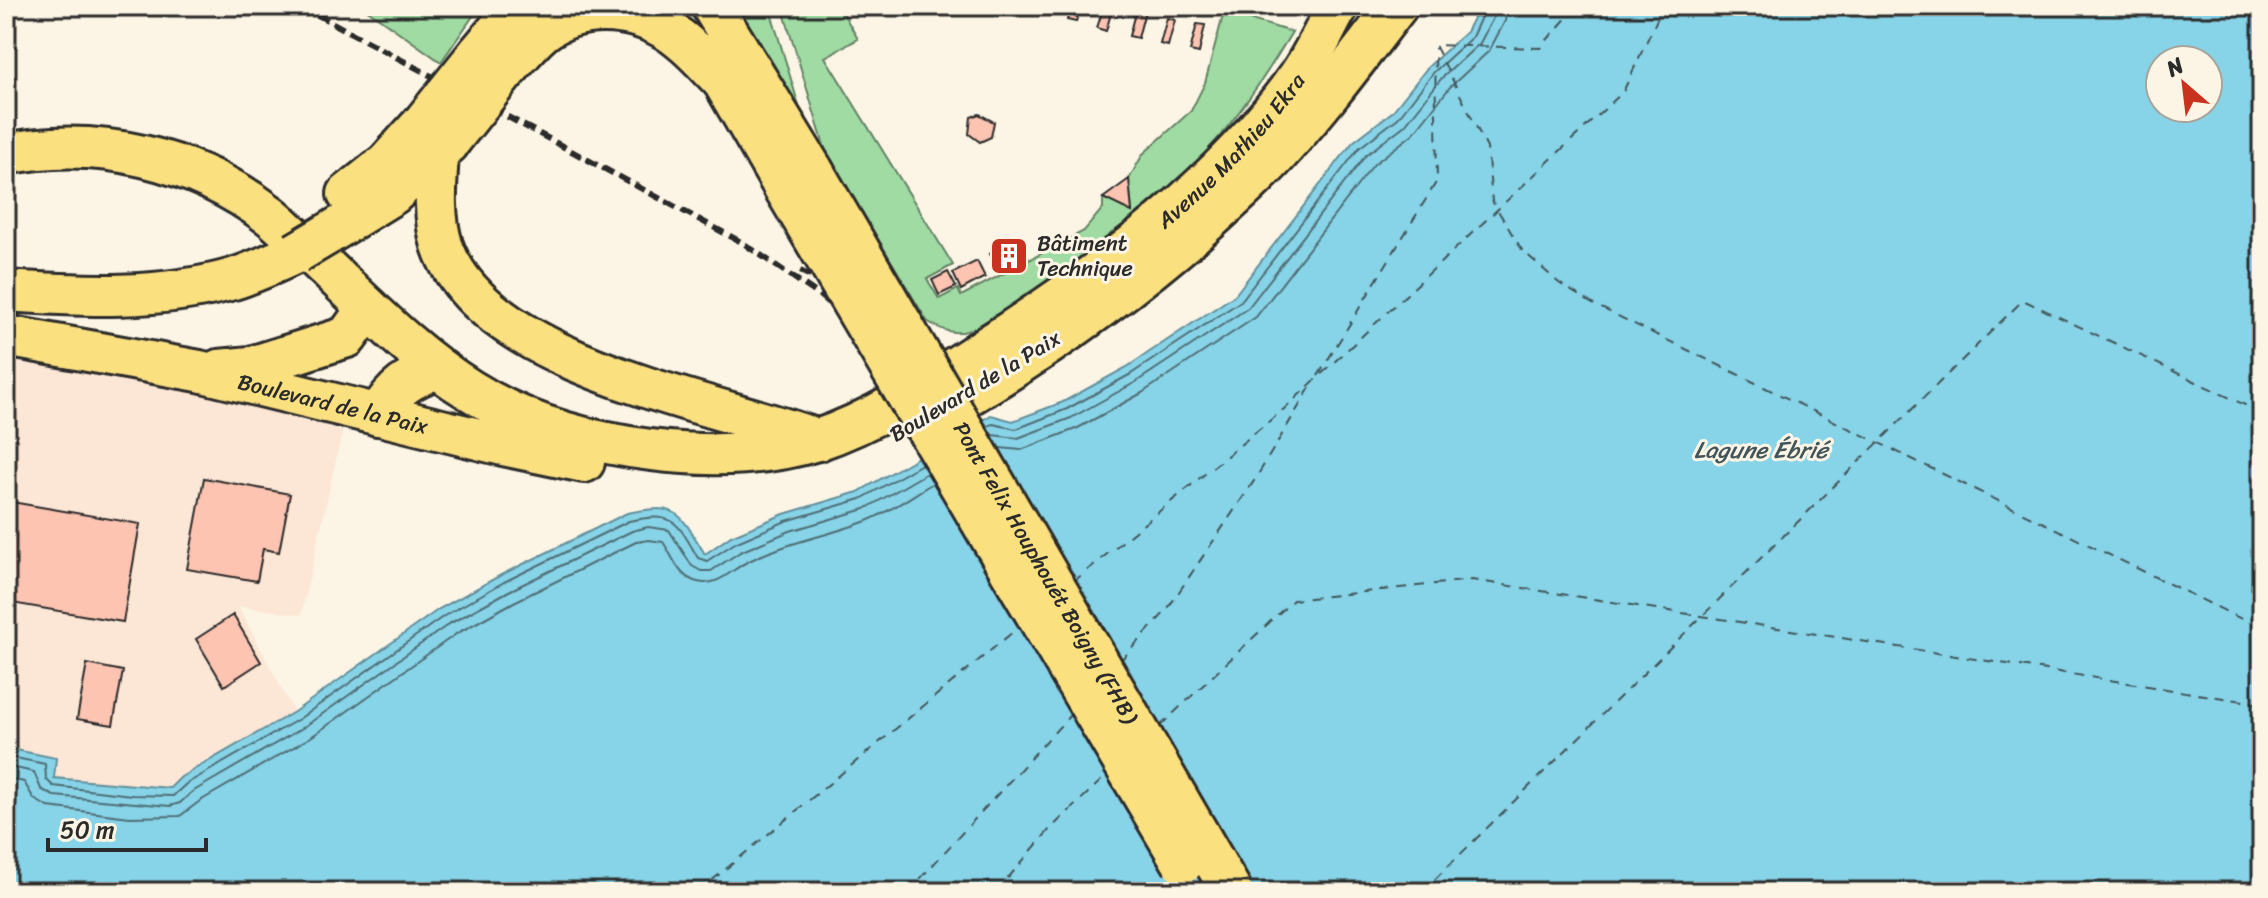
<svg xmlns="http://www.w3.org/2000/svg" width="2268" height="898" font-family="Sriracha,sans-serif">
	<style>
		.built { fill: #fce6d6 }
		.green { fill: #9fdba2; stroke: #658366; stroke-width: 2 }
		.water { fill: #87d3e7; stroke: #62909c; stroke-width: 2; fill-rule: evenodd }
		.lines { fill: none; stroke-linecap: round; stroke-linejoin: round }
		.shore { stroke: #506e76; stroke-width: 2 }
		.ferry { stroke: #42555a; stroke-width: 2; stroke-dasharray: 10 8; stroke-linecap: butt }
		.building { fill: #fdc4b2; stroke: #2b2b2b; stroke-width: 2 }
		.primary-casing { stroke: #2b2b2b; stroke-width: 46 }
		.primary { stroke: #fbe080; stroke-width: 40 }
		.rail { stroke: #2b2b2b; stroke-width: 6; stroke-dasharray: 12 6; stroke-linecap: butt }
		.primary-bridge-casing { stroke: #2b2b2b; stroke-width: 46; stroke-linecap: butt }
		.primary-bridge { stroke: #fbe080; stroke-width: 40 }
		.labels { text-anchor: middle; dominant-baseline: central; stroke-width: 6; stroke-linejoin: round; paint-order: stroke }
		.street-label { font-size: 22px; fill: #2b2b2b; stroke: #fcf5e5 }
		.poi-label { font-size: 22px; fill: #2b2b2b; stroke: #fcf5e5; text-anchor: start }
		.water-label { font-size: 24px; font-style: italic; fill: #42555a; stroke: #fcf5e5 }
	</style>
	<rect width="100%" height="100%" fill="#fcf5e5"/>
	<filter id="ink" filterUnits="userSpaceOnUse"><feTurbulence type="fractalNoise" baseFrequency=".0125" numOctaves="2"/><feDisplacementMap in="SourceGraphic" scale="16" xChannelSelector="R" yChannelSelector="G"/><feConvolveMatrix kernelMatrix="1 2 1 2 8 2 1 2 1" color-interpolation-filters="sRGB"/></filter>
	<g filter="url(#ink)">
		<polygon class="built" points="6,355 345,420 301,615 238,606 294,712 181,777 170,788 54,778 56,758 6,748"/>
		<g class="green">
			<polygon points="362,6 480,6 441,62"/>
			<polygon points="732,6 769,6 808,136"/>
			<path d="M782 6H839L858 39 825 57 953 265 927 279 939 299 958 289 961 296 1084 231 1103 208V198L1132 211 1129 179 1143 154 1191 111 1205 83 1224 12 1292 32C1264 79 1232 126 1194 165 1141 219 1080 266 1015 304 1000 313 984 326 967 331 951 335 940 329 927 321L826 152Z"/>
		</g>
		<path class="water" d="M1479 6H2262V892H6V748L56 758 54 778 170 788 181 777 294 712 439 609 501 575 627 513C680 502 680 514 705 554L731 536 784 514 858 492 991 415 1013 421 1063 402 1127 367 1235 295 1353 142 1392 112 1428 67 1466 32ZM2160 60H2208V108H2160Z"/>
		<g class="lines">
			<g class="shore">
				<polyline points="987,426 993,424 1016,429 1067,409 1131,374 1241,301 1359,148 1398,118 1434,72 1472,37 1486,6"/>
				<polyline points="992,435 1018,438 1071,418 1136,382 1248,308 1366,155 1405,125 1441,79 1480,43 1494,16 1496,6"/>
				<polyline points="1000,448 1021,450 1078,428 1142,393 1256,317 1374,164 1413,134 1450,87 1489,51 1505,21 1508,6"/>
				<path d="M6 756 45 764 46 779 53 786 132 795 173 796 186 784 299 719 444 616 504 582 629 521C675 511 677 522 698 558L707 561 735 543 786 521 861 499 922 464"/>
				<polyline points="6,766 34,772 41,789 54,796 170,806 180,803 192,792 304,727 449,624 509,591 632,531 648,527 669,530 692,566 701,571 711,571 740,552 790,531 865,509 927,473"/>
				<path d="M6 778 24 782 34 799 48 807 130 817 180 816 200 801 311 737 456 634 514 602 636 542 649 540 663 542C673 556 678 578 698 582 718 587 731 570 747 562 786 542 829 536 869 520 891 511 913 495 933 483"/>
			</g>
			<g class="ferry">
				<polyline points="1577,6 1540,48 1435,45 1487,148 1492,201 1522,250 1559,283 1591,303 2262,629"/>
				<polyline points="1318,376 1437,181 1435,48"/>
				<polyline points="1073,582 1284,409 1623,92 1659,15 1658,6"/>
				<polyline points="1120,661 1166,611 1256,478 1314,381"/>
				<polyline points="1160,726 1293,600 1472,580 2262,704"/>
				<polyline points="698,892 1019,627"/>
				<polyline points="908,892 1072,713"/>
				<polyline points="996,892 1050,829 1108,774"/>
				<polyline points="1422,892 2023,300 2262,413"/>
			</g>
		</g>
		<g class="building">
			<polygon points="1038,6 1047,6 1044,15 1036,13"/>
			<polygon points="1071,6 1080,6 1076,22 1067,20"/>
			<polygon points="1104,6 1113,6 1106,31 1097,28"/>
			<polygon points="1136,9 1145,11 1138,38 1129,36"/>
			<polygon points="1167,18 1175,20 1168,46 1160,44"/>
			<polygon points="1197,24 1205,25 1199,53 1190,51"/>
			<polygon points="979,114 994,122 991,137 980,142 969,134 971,117"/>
			<polygon points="1129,179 1132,212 1103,198"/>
			<polygon points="1018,238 1028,258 1000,273 990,254"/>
			<polygon points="977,261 985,277 961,290 953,273"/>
			<polygon points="948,272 956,287 939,295 932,280"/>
			<polygon points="204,478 290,494 279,552 263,549 257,581 187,569"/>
			<polygon points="6,501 140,524 123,622 6,602"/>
			<polygon points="233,615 261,662 224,686 196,639"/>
			<polygon points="87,664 123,671 113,725 77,719"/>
		</g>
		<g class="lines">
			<g class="primary-casing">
				<g id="primary">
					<polyline points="712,6 813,171"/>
					<polyline points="478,54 518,6"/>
					<polyline points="708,55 784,187"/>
					<path d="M504 73C516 60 528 44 542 32 582 1 643 8 681 40 695 51 708 66 721 79"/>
					<path id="s1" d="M6 154C98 135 196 159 271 216 287 229 302 245 318 260 366 305 413 355 470 390 525 425 586 442 651 450 707 457 763 457 817 440 883 418 941 376 999 339 1110 267 1222 186 1299 76 1314 55 1325 29 1338 6"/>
					<path d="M438 154C436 185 433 215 442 245 482 365 713 401 818 440"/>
					<polyline points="348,194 387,163 423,123"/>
					<polyline points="328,234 393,194 449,143"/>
					<path d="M6 291C82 296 160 300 233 279 255 272 276 262 296 253"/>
					<path id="s2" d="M6 336 199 371 503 445 584 462"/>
					<polyline points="219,370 251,367 347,337 368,308"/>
					<path d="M378 415C395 387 407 380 437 368"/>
					<path d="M921 422C1023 366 1122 297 1209 220 1234 197 1261 174 1283 148 1324 103 1360 54 1397 6"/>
				</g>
			</g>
			<use href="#primary" class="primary"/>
			<g class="rail">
				<polyline points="301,6 743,243 819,295 861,331 902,376 1201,892"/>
				<polyline points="800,271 836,288 888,331 916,368 1219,892"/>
			</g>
			<g class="primary-bridge-casing">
				<g id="primary-bridge">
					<polyline points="423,123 478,54"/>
					<polyline points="449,142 504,73"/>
					<path id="s3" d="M813 171 1232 892"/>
					<polyline points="784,187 1183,863"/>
					<polyline points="296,253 328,234"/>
				</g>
			</g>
			<use href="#primary-bridge" class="primary-bridge"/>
		</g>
	</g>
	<defs>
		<g id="building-square" transform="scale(2)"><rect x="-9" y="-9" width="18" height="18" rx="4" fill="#c8321e" stroke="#fcf5e5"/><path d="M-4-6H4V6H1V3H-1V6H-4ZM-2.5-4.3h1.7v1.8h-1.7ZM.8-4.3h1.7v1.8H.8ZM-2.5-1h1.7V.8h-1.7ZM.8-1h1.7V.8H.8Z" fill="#fff"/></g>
	</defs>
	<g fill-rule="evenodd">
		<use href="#building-square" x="1009" y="256"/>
	</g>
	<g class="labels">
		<g class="street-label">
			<text stroke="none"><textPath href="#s1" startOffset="1414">Avenue Mathieu Ekra</textPath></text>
			<text transform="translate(975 386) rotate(-31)">Boulevard de la Paix</text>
			<text stroke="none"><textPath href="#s2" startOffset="334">Boulevard de la Paix</textPath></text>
			<text stroke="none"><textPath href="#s3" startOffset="464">Pont Felix Houphouét Boigny (FHB)</textPath></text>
		</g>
		<g class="poi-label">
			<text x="1037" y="243">Bâtiment<tspan x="1037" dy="25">Technique</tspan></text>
		</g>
		<g class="water-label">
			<text x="1761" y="450">Lagune Ébrié</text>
		</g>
	</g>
	<rect width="2268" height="898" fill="none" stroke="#fcf5e5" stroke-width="32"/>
	<rect x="16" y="16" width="2236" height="866" fill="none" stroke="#2b2b2b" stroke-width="3" filter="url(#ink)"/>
	<g transform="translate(2184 84) rotate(332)"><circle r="38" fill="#fcf5e5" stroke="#a8a49b" stroke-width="2"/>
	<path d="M0-6L14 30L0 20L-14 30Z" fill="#c8321e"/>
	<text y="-12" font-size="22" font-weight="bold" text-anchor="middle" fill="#2b2b2b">N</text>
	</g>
	<path d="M48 838v12h158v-12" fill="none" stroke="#2b2b2b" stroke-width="4"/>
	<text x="60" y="838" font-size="24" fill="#2b2b2b" stroke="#fcf5e5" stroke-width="6" paint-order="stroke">50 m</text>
</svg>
